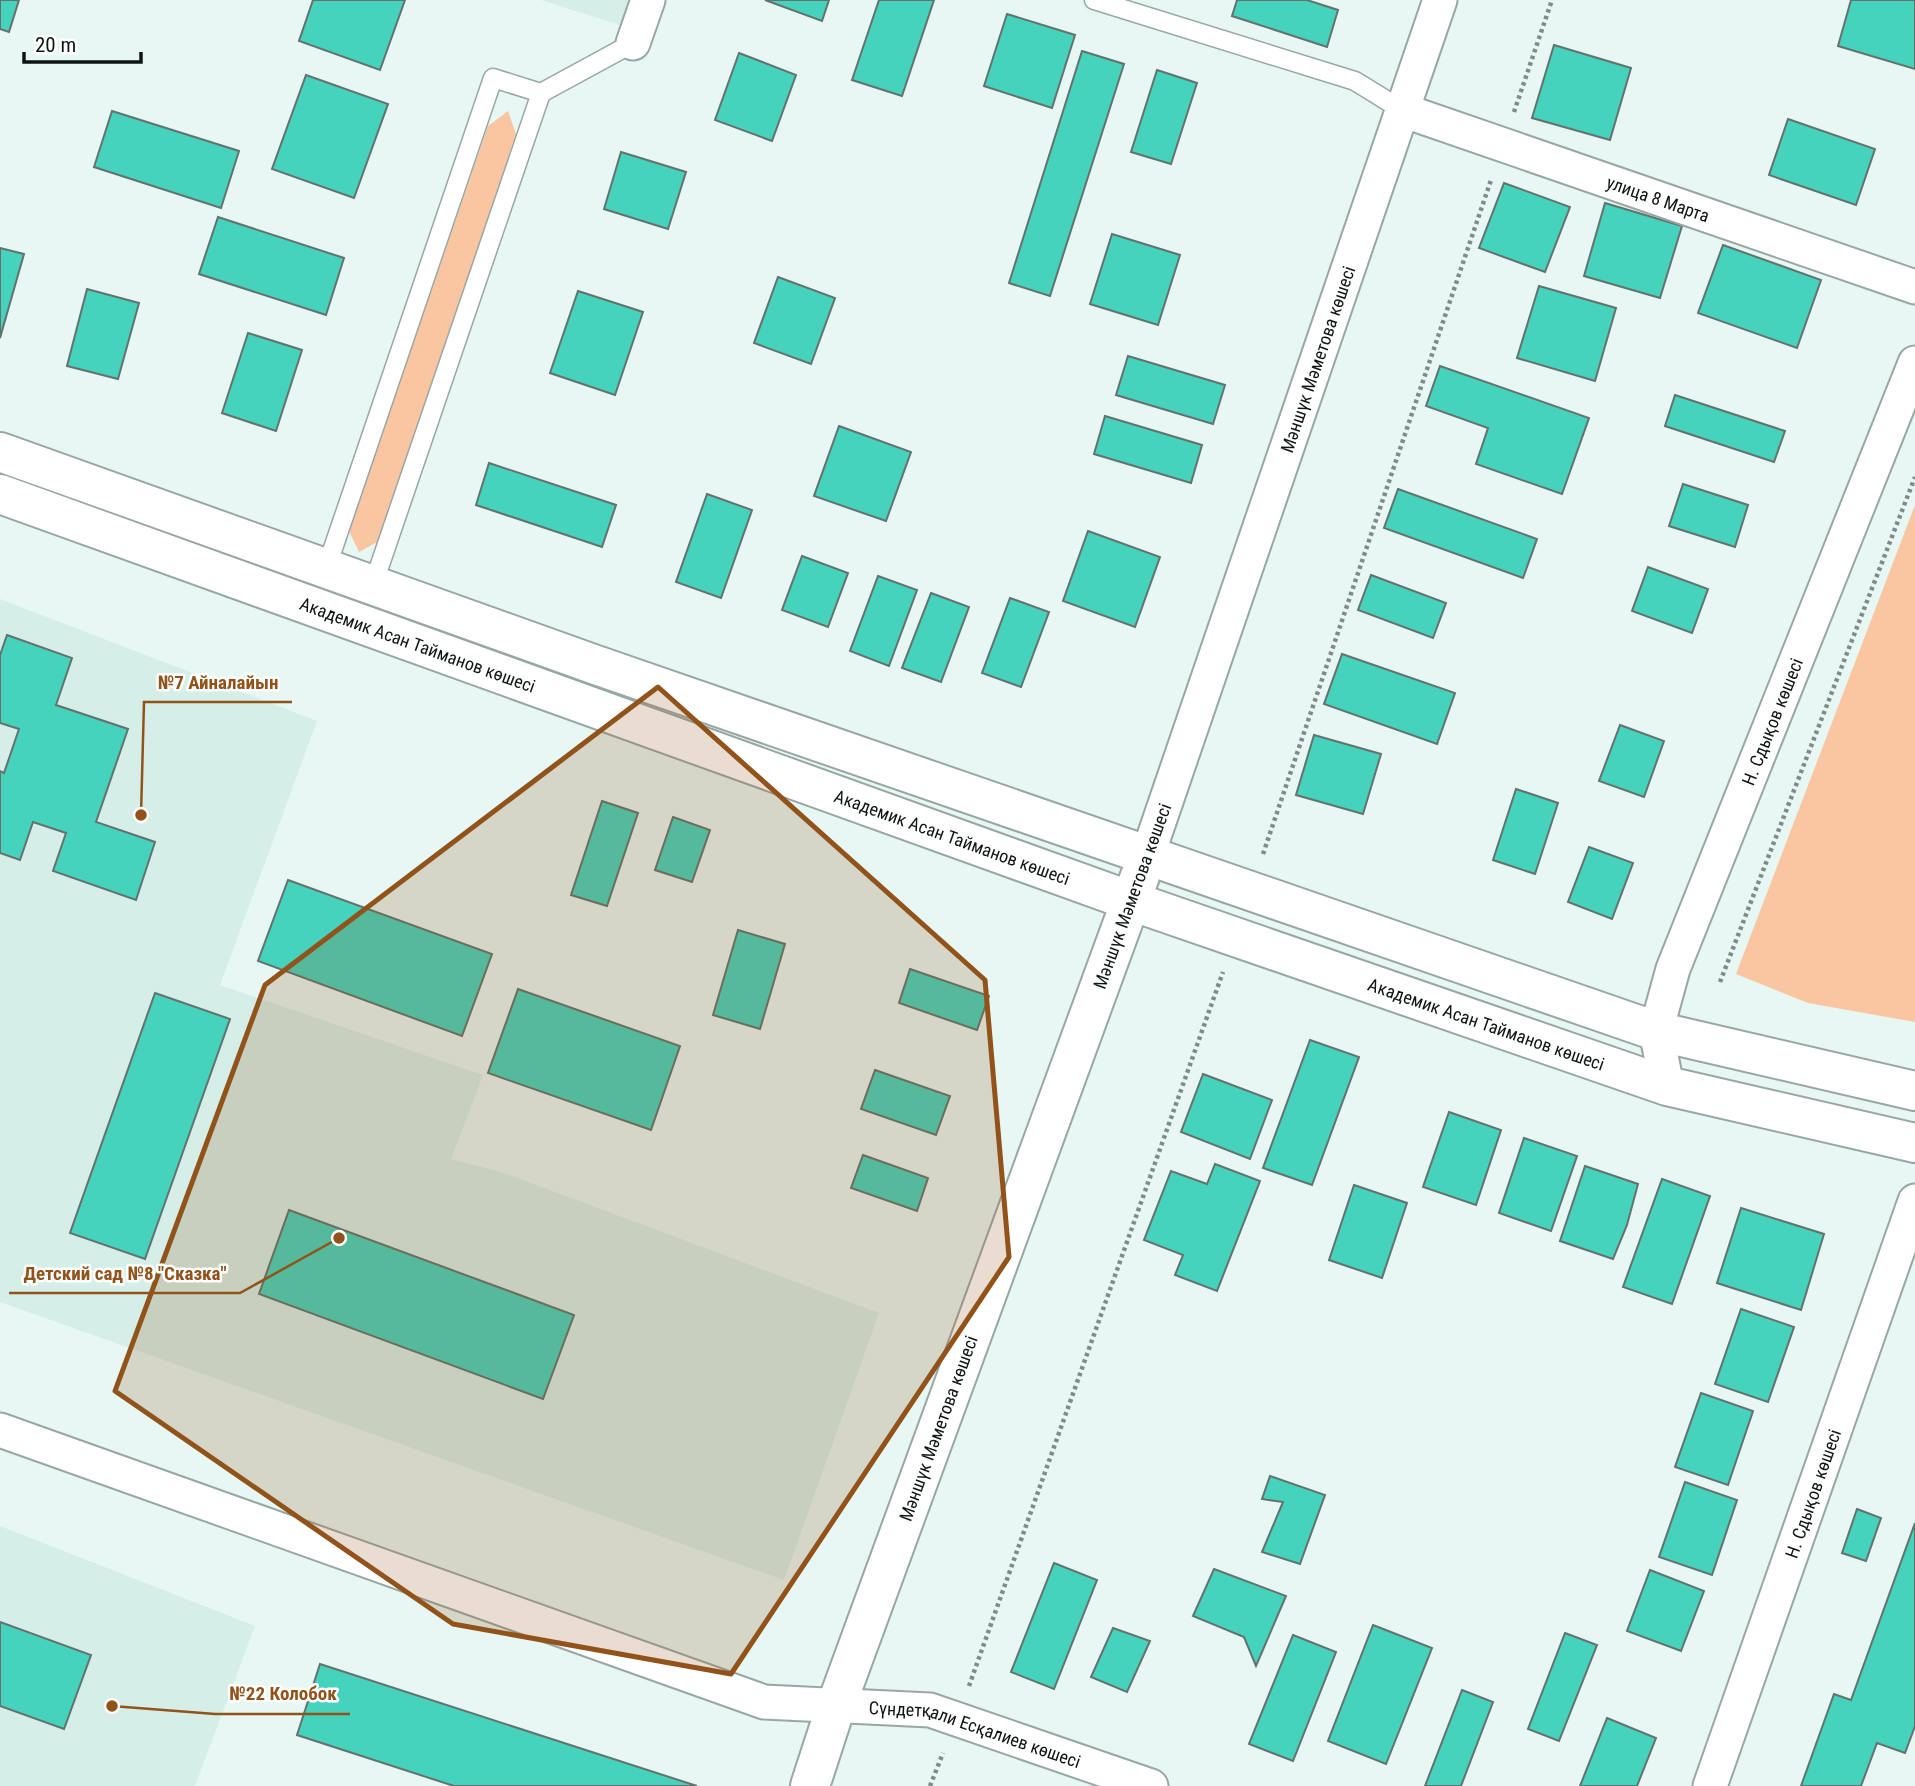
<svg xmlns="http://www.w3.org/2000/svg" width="1915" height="1786" font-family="'Roboto Condensed',sans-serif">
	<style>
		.built { fill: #d5eee8 }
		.green { fill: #f9c6a1 }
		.building { fill: #46d3bd; stroke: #64726e; stroke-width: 2 }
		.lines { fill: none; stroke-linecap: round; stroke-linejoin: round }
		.lane-casing { stroke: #99a7a4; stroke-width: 21 }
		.street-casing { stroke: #99a7a4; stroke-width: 37 }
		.primary-casing { stroke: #99a7a4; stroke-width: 42 }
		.path { stroke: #7f8b89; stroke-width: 4.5; stroke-dasharray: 3.5 3.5; stroke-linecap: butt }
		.lane { stroke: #fff; stroke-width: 18 }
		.street { stroke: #fff; stroke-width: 33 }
		.primary { stroke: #fff; stroke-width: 38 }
		.marked { fill: #92531b; fill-opacity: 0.2; stroke: #92531b; stroke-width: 5; stroke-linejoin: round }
		.labels { text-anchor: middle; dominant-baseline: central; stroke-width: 5; stroke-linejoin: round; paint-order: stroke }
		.street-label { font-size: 18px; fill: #0f1514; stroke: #fff }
		.leader { fill: none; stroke: #92531b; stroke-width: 2.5 }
		.callout-dot { fill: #92531b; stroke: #fff; stroke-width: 2.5 }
		.callout-label { font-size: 19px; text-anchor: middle; font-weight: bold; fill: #92531b; stroke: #fff; stroke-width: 5; stroke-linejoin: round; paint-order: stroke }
	</style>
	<rect width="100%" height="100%" fill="#e7f7f4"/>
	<g class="built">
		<polygon points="541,0 629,0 620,25"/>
		<polygon points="0,599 317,721 220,985 483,1075 451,1159 504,1173 879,1313 784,1580 0,1302"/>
		<polygon points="0,1526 255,1626 195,1786 0,1786"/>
	</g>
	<g class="green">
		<polygon points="508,111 516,134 379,541 359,552 349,531 488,126"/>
		<polygon points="1915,505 1915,1022 1808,1003 1736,974"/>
	</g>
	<g class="building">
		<polygon points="0,0 19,0 9,32 0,29"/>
		<polygon points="313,0 405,0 380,70 299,41"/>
		<polygon points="765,0 829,0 822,21"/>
		<polygon points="879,0 934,0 902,96 852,80"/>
		<polygon points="1237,0 1307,0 1338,10 1327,47 1232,16"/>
		<polygon points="1851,0 1915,0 1915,69 1838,46"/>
		<polygon points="1007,14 1075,35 1052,108 984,86"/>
		<polygon points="1554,45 1631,68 1610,140 1532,118"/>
		<polygon points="1082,51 1124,64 1050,296 1009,283"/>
		<polygon points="739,53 796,75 772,141 715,120"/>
		<polygon points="1157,70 1197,83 1171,164 1131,152"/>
		<polygon points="306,75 388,104 354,198 272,169"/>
		<polygon points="112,111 239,151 221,208 94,167"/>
		<polygon points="1788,119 1875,149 1856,205 1769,175"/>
		<polygon points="621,152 686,172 668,229 604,209"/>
		<polygon points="1504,183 1570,207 1545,272 1479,248"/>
		<polygon points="1605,203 1682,226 1660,298 1584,276"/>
		<polygon points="218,217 344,258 326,315 199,274"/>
		<polygon points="1112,234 1180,255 1158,325 1090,304"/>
		<polygon points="1723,245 1821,280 1797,348 1698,313"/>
		<polygon points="0,248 24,254 0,338"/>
		<polygon points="778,277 835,298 811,364 754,343"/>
		<polygon points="1539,286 1616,308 1595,381 1517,358"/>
		<polygon points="87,289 139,303 118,379 67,366"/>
		<polygon points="578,291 643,312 615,395 550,373"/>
		<polygon points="248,333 302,350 276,431 222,413"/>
		<polygon points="1128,356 1225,385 1213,424 1116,395"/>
		<polygon points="1440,366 1589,418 1562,494 1476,464 1488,428 1426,406"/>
		<polygon points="1675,395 1785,431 1774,462 1665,426"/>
		<polygon points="1105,416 1202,445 1191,483 1094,454"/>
		<polygon points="839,426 911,452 886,521 814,496"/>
		<polygon points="489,463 616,505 602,547 476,505"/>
		<polygon points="1683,484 1748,505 1735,547 1669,526"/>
		<polygon points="1398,489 1537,539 1523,578 1384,528"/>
		<polygon points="707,494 752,510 721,598 676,582"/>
		<polygon points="1088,531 1160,557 1135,627 1063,601"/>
		<polygon points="802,556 848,573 828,627 782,610"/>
		<polygon points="1648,567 1708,589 1692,633 1632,611"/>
		<polygon points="1371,575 1446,603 1433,638 1358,610"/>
		<polygon points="878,576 917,590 889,666 850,651"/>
		<polygon points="931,593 969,607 941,682 902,668"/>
		<polygon points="1010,598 1049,612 1021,687 982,673"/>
		<polygon points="7,635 72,658 56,705 128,729 96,822 155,842 136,900 53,871 66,833 33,822 20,860 0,853 0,771 4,773 19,729 0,723 0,655"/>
		<polygon points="1342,654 1455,693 1437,744 1324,704"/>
		<polygon points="1620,725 1664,741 1644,797 1599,781"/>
		<polygon points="1314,735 1381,754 1363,814 1296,795"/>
		<polygon points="1516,789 1558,803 1535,874 1493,860"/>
		<polygon points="602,801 638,813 607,906 571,895"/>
		<polygon points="673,817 710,830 692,882 655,870"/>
		<polygon points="1589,847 1633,863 1612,919 1568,902"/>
		<polygon points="288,880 492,954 462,1036 258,961"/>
		<polygon points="738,930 785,944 760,1029 713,1015"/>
		<polygon points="910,969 989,996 977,1030 899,1003"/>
		<polygon points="518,989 680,1046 651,1130 488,1073"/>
		<polygon points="155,993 230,1019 145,1259 70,1233"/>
		<polygon points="1310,1040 1359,1057 1312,1185 1263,1168"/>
		<polygon points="875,1070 950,1096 936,1135 861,1109"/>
		<polygon points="1203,1074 1272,1100 1250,1159 1181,1132"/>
		<polygon points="1449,1112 1501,1130 1476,1205 1423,1187"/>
		<polygon points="1524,1138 1577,1156 1551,1231 1499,1213"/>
		<polygon points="863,1155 928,1178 917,1211 851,1188"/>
		<polygon points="1215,1164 1260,1181 1217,1291 1175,1275 1183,1255 1144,1240 1171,1171 1207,1184"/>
		<polygon points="1585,1166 1638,1184 1627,1225 1613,1259 1560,1241"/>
		<polygon points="1662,1179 1710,1196 1672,1304 1623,1287"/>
		<polygon points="1354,1185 1407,1203 1382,1278 1329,1260"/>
		<polygon points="1741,1208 1824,1234 1801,1310 1717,1283"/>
		<polygon points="289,1210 574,1315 543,1399 259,1294"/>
		<polygon points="1741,1309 1794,1327 1768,1402 1715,1384"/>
		<polygon points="1701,1393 1753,1411 1728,1485 1675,1467"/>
		<polygon points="1270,1476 1325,1495 1300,1564 1262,1552 1283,1502 1262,1499"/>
		<polygon points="1685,1482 1737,1500 1712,1575 1659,1557"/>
		<polygon points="1857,1509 1881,1518 1866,1561 1842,1553"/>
		<polygon points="1915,1523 1915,1726 1905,1753 1877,1743 1861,1786 1801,1786 1834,1694 1851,1700"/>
		<polygon points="1054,1563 1097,1580 1054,1689 1011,1672"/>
		<polygon points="1214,1569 1286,1596 1256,1666 1244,1637 1193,1616"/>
		<polygon points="1650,1570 1704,1591 1681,1651 1627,1631"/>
		<polygon points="0,1622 91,1655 64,1729 0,1706"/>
		<polygon points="1373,1625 1432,1648 1386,1764 1328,1741"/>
		<polygon points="1113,1628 1150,1641 1127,1692 1091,1677"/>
		<polygon points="1565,1633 1597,1645 1559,1741 1528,1729"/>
		<polygon points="1293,1635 1336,1652 1293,1761 1249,1744"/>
		<polygon points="320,1664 697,1786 454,1786 297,1735"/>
		<polygon points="1462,1690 1493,1702 1461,1786 1425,1786"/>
		<polygon points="1607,1718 1656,1738 1637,1786 1580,1786"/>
	</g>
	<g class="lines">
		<g class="lane-casing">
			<g id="lane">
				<polyline points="1094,0 1355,81 1402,110"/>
				<polyline points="541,93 633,43"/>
				<polyline points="326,569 493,78 541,93 373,585"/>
			</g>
		</g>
		<g class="street-casing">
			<g id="street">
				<polyline points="633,43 648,0"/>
				<path id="s1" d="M1402 110 1915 287"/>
				<path id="s2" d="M1148 854 1440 0"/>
				<path id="s3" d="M1667 1086 1656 1031 1673 969 1915 363"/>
				<path id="s4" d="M0 1430 764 1702 930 1710 1151 1786"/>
				<path id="s5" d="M1710 1786 1915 1201"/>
			</g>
		</g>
		<g class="primary-casing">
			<g id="primary">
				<polyline points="0,452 596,665 1656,1031 1915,1091"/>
				<path id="s6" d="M0 494 1131 901 1667 1086 1915 1143"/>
				<path id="s7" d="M810 1786 836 1706 1140 876"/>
			</g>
		</g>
		<g class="path">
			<polyline points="1514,112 1552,0"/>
			<polyline points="1263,854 1491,180"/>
			<polyline points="1720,982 1915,477"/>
			<polyline points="969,1686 1223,972"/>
			<polyline points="930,1786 943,1753"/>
		</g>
		<use href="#lane" class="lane"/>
		<use href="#street" class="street"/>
		<use href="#primary" class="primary"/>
	</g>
	<path class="marked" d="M658 687 985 980 1009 1257 731 1674 453 1624 115 1391 265 985Z"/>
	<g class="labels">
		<g class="street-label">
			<text stroke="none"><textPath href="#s1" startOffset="271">улица 8 Марта</textPath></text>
			<text stroke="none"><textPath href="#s2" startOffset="523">Мәншүк Мәметова көшесі</textPath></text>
			<text stroke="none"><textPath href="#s6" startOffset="444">Академик Асан Тайманов көшесі</textPath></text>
			<text stroke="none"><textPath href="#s3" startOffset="387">Н. Сдықов көшесі</textPath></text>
			<text stroke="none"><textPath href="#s6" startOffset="1012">Академик Асан Тайманов көшесі</textPath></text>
			<text transform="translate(1132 896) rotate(-70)">Мәншүк Мәметова көшесі</text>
			<text stroke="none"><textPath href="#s6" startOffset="1578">Академик Асан Тайманов көшесі</textPath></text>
			<text stroke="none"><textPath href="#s7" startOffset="380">Мәншүк Мәметова көшесі</textPath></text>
			<text stroke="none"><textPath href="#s5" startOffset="310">Н. Сдықов көшесі</textPath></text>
			<text stroke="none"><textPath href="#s4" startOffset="1026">Сүндетқали Есқалиев көшесі</textPath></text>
		</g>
	</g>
	<path class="leader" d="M141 815L144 702H292M339 1238L240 1293H9M112 1706L215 1714H350"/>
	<g class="callout-dot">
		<circle cx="141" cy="815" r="7"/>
		<circle cx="339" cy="1238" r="7"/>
		<circle cx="112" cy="1706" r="7"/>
	</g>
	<g class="callout-label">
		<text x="218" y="689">№7 Айналайын</text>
		<text x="125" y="1280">Детский сад №8 "Сказка"</text>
		<text x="283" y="1700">№22 Колобок</text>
	</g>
	<path d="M24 52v10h117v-10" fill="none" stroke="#0f1514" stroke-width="3.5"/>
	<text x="35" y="52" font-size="21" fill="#0f1514" stroke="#ffffff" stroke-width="5" paint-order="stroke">20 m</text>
</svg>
